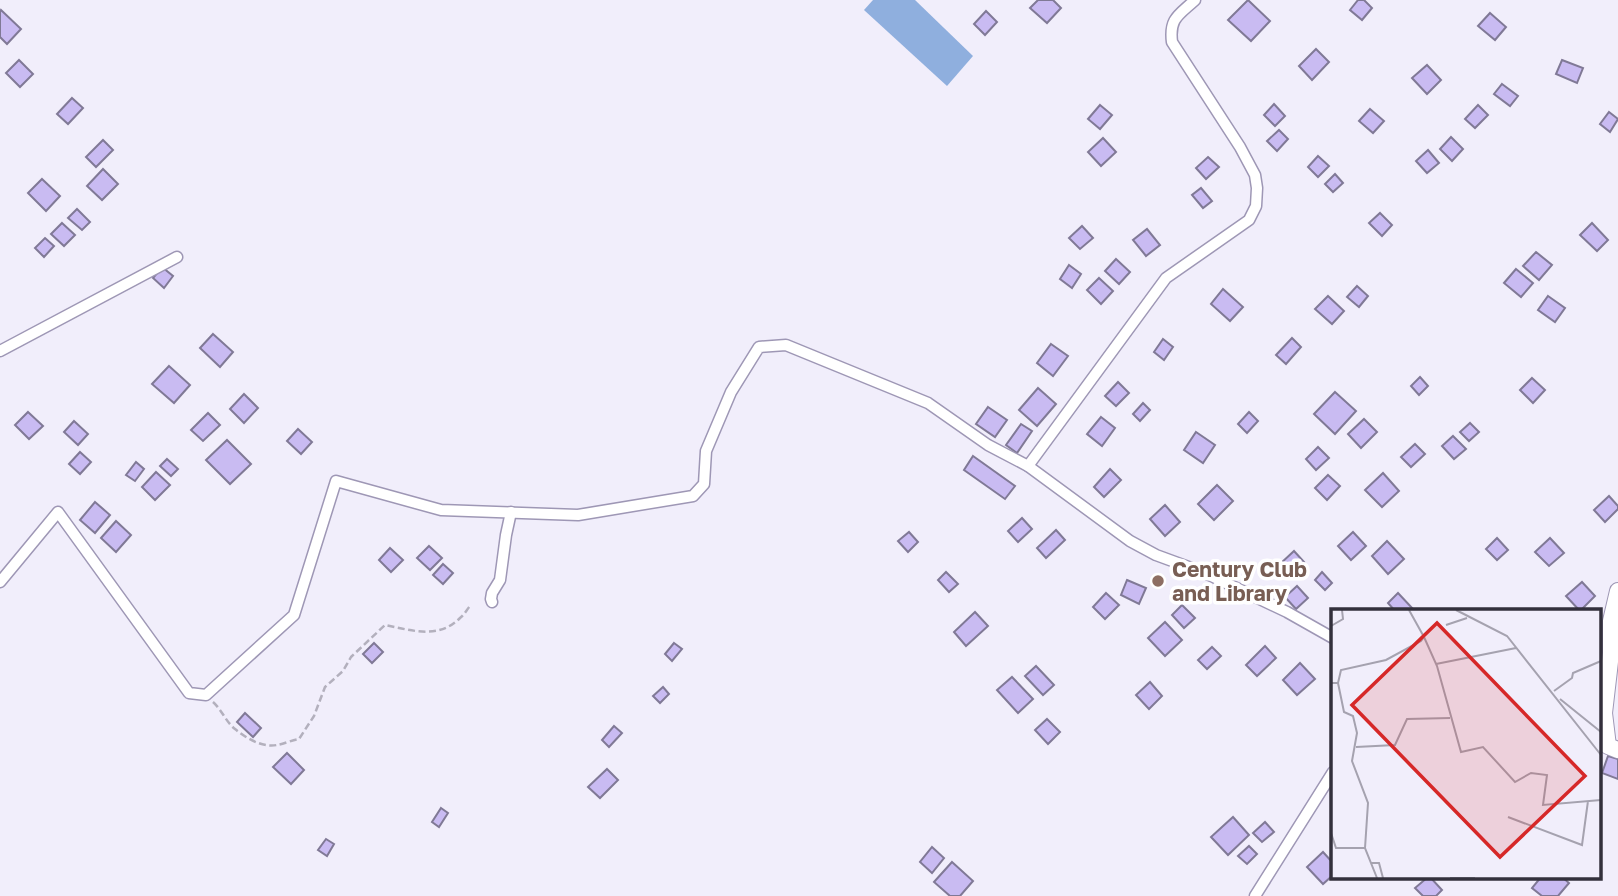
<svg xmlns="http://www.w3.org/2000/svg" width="1618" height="896" font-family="'Golos Text',sans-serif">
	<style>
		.water { fill: #8fafde }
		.building { fill: #c9bbf2; stroke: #807996; stroke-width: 2 }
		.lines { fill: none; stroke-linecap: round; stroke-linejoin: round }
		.street-casing { stroke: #9e97b5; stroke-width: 13 }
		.secondary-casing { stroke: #9e97b5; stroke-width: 18 }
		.path { stroke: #b3b0bd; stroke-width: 2.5; stroke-dasharray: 7 3.5; stroke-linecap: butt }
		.street { stroke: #fff; stroke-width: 10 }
		.secondary { stroke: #fff; stroke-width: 16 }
		.education-dot { fill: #8d6e63; stroke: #fff; stroke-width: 2.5 }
		.labels { text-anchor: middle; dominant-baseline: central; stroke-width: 7; stroke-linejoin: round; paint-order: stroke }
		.education-label { font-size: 21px; font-weight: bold; fill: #785e54; stroke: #fff; text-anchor: start }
		.inset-road { fill: none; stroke: #a5a2af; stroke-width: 2 }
		.view { fill: #d62828; fill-opacity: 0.15; stroke: #d62828; stroke-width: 3.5 }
		.inset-edge { fill: none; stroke: #33303c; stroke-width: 3.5 }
	</style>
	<rect width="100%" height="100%" fill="#f1eefb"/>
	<polygon class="water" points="873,0 915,0 973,56 947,86 864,10"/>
	<g class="building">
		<polygon points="1038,0 1053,0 1061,8 1047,23 1030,8"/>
		<polygon points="1248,0 1270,21 1251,41 1228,20"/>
		<polygon points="1358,0 1364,0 1372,8 1362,20 1350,10"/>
		<polygon points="1,10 21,29 7,44 0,37 0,12"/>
		<polygon points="986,11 997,22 985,35 974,24"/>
		<polygon points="1490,13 1506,27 1495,40 1478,26"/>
		<polygon points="1316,49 1329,62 1312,80 1299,66"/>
		<polygon points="19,60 33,74 20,87 6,73"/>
		<polygon points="1562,60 1583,68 1577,83 1556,74"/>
		<polygon points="1427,65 1441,80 1427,94 1412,78"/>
		<polygon points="1502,84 1518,96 1510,106 1494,94"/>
		<polygon points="72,98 83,108 68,124 57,114"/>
		<polygon points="1274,104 1285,116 1275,126 1264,115"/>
		<polygon points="1100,105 1112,115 1100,129 1088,119"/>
		<polygon points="1478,105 1488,115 1475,128 1465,119"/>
		<polygon points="1370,109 1384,121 1373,133 1359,121"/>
		<polygon points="1609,112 1618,119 1610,132 1600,124"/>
		<polygon points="1279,130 1288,139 1277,151 1267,141"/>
		<polygon points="1451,137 1463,149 1452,161 1440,149"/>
		<polygon points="1103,138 1116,152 1101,166 1088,152"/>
		<polygon points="103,140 113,150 96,167 86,157"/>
		<polygon points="1428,150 1439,163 1427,173 1416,161"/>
		<polygon points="1318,156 1329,166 1318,177 1308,167"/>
		<polygon points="1208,157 1219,167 1206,179 1196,168"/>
		<polygon points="103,169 118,184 102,200 87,186"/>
		<polygon points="1335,174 1343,183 1333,192 1325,184"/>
		<polygon points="42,179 60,196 46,211 28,193"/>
		<polygon points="1201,188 1212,201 1203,208 1192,195"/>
		<polygon points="77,209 90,222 82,230 68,218"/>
		<polygon points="1380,213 1392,225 1382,236 1369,223"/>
		<polygon points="62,223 75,235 64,246 51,234"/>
		<polygon points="1592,223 1608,240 1597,251 1580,235"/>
		<polygon points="1082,226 1093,238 1080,249 1069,238"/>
		<polygon points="1147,229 1160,245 1146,256 1133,240"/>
		<polygon points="45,238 54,246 44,257 35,248"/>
		<polygon points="1536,252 1552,265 1539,280 1523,266"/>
		<polygon points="1116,259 1130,272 1119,284 1105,271"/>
		<polygon points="1069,265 1081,274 1072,288 1060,279"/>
		<polygon points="162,267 173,276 164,288 153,278"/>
		<polygon points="1516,269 1533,283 1521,297 1504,283"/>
		<polygon points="1099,278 1113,291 1101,304 1087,290"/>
		<polygon points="1357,286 1368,296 1359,307 1347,297"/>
		<polygon points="1223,289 1243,307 1230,321 1211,304"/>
		<polygon points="1328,296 1344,311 1332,324 1315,309"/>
		<polygon points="1548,296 1565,308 1555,322 1538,310"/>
		<polygon points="213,334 233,352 220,367 200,348"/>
		<polygon points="1292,338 1301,347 1286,364 1276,355"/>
		<polygon points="1163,339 1173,347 1164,360 1154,352"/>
		<polygon points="1051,344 1068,356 1053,376 1037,363"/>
		<polygon points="169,366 190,385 174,403 152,384"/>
		<polygon points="1420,377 1428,386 1419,395 1411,386"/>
		<polygon points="1532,378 1545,390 1533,403 1520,390"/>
		<polygon points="1118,382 1129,393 1116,406 1105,396"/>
		<polygon points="1038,388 1056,404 1037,426 1019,410"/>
		<polygon points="1335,392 1356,411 1335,434 1314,414"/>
		<polygon points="244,394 258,408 244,423 230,409"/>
		<polygon points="1143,403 1150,410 1140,421 1133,414"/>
		<polygon points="988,407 1007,420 995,437 976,424"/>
		<polygon points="28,412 43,426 29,439 15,425"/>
		<polygon points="1249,412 1258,421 1247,433 1238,424"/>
		<polygon points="208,413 220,425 203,441 191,430"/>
		<polygon points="1101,417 1115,428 1102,446 1087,434"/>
		<polygon points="1364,419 1377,432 1361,448 1348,434"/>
		<polygon points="74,421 88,434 78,445 64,432"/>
		<polygon points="1470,423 1479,432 1469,441 1460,432"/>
		<polygon points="1021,424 1032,431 1017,453 1006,445"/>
		<polygon points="298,429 312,442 301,454 287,441"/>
		<polygon points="1196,432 1215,445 1203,463 1184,450"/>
		<polygon points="1453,436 1466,449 1454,459 1442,446"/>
		<polygon points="227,440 251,464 230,484 206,460"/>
		<polygon points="1415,444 1425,454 1411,467 1401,457"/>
		<polygon points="1318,447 1329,458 1316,470 1306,459"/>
		<polygon points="80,452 91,462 80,474 69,464"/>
		<polygon points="973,456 1015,486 1005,499 964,470"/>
		<polygon points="167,459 178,469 171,476 160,466"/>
		<polygon points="136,462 144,469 135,481 126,475"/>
		<polygon points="1110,469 1121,480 1104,497 1094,487"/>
		<polygon points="156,472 170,485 155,500 142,487"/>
		<polygon points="1383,473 1399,491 1382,507 1365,490"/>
		<polygon points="1328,475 1340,486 1327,500 1315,488"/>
		<polygon points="1217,485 1233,501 1214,520 1198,504"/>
		<polygon points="1609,496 1618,506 1618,509 1605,522 1594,510"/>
		<polygon points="95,502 110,515 95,533 80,520"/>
		<polygon points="1165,505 1180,522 1165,536 1150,519"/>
		<polygon points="1022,518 1032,529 1018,542 1008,531"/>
		<polygon points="116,521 131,535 116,552 101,538"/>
		<polygon points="1056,530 1065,540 1046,558 1037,548"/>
		<polygon points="909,532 918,542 908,552 898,541"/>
		<polygon points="1353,532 1366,546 1351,560 1338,546"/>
		<polygon points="1497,538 1508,550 1497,560 1486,549"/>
		<polygon points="1550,538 1564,553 1549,566 1535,552"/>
		<polygon points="1387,541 1404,559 1388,574 1372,556"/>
		<polygon points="429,546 442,558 430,570 417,558"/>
		<polygon points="390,548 403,560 391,572 379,560"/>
		<polygon points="1294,551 1304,562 1291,575 1280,564"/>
		<polygon points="443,564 453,573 443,584 433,575"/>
		<polygon points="946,572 958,584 949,592 938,580"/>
		<polygon points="1322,572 1332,583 1325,590 1315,580"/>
		<polygon points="1127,580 1146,588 1139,604 1121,595"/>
		<polygon points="1582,582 1595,596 1580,611 1566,596"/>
		<polygon points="1297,586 1308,598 1296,609 1285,597"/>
		<polygon points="1106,593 1119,605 1105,619 1093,607"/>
		<polygon points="1398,593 1413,609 1411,611 1395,611 1388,603"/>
		<polygon points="1182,605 1195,618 1184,628 1172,615"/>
		<polygon points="975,612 988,626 966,646 954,632"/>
		<polygon points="1165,622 1182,640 1165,656 1148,638"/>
		<polygon points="374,643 383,652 372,663 363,654"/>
		<polygon points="674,643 682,649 672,661 665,654"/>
		<polygon points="1265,646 1276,658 1257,676 1246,665"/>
		<polygon points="1212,647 1221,656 1207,669 1198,660"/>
		<polygon points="1300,663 1315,679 1297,695 1283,680"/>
		<polygon points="1036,666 1054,685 1043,695 1025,676"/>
		<polygon points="1012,677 1033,699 1018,713 997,690"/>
		<polygon points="1150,682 1162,696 1149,709 1136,695"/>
		<polygon points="663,687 669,694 660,703 653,696"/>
		<polygon points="245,713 261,728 253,737 237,722"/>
		<polygon points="1047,719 1060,732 1048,744 1035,730"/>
		<polygon points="614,726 622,733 609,747 602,740"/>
		<polygon points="287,753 304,770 291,784 273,767"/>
		<polygon points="1608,756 1618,759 1618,779 1602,773"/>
		<polygon points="607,769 618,780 600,798 588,787"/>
		<polygon points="441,808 448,813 439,827 432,822"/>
		<polygon points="1233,817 1249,835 1228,855 1211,837"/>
		<polygon points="1265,822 1274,832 1262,842 1253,833"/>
		<polygon points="326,839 334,844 327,856 318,850"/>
		<polygon points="1249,846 1257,854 1247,864 1238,856"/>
		<polygon points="932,847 944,858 932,873 920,862"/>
		<polygon points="1323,852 1333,863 1333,875 1323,884 1307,867"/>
		<polygon points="952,862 973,881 960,896 950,896 934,882"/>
		<polygon points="1428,877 1430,877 1442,890 1436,896 1423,896 1415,888"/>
		<polygon points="1541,877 1562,877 1569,883 1558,896 1542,896 1532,888"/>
	</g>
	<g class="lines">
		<g class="street-casing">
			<g id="street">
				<polyline points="0,351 177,257"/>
				<path d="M1028 466 1166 278 1249 220 1256 206 1257 188 1255 175 1240 147 1172 42C1169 18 1179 15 1195 0"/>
				<polyline points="0,582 58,512 189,693 206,695 294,615 336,481 441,510 578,515 693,496 704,484 706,451 731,392 759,347 786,345 928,403 988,445 1028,466 1130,541 1156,555 1205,573 1287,612 1333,638"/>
				<polyline points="492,602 491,599 492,593 500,580 506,535 511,512"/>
				<polyline points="1255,896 1333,772"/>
			</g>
		</g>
		<g class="secondary-casing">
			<polyline id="secondary" points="1618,591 1611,621 1611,653 1604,713 1608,746 1618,750"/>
		</g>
		<path class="path" d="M213 702C222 710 226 722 235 729 246 738 262 748 277 745 284 744 292 740 299 739L314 716 325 687 343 671 351 657 385 625C411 630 438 640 460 618 465 614 467 609 471 605"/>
		<use href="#street" class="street"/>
		<use href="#secondary" class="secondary"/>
	</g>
	<circle class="education-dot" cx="1158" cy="581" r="7"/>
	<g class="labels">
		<g class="education-label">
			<text x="1172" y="569">Century Club<tspan x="1172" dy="24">and Library</tspan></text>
		</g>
	</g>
	<g transform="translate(1331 609)">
		<rect width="270" height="270" fill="#f1eefb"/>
		<path class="inset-road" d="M125 1 176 27 270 146M115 16 136 9M0 17 12 10 11 1M93 28 106 57 130 143 152 138 184 173 200 164 216 166 212 196 270 191M105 55 185 39M0 74H7L10 61 55 51 90 32 93 28 78 1M7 74 13 103 22 107 26 124 21 152 37 194 34 239 46 269M223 82 241 69 242 64 270 52M229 90 270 123M25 138 64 136 76 110 119 109M177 208 251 236 257 192M0 224 5 239H34M40 254H48L52 269M119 269H144"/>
		<path class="view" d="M106 14 254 167 169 248 21 96Z"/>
		<rect width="270" height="270" class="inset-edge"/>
	</g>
</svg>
